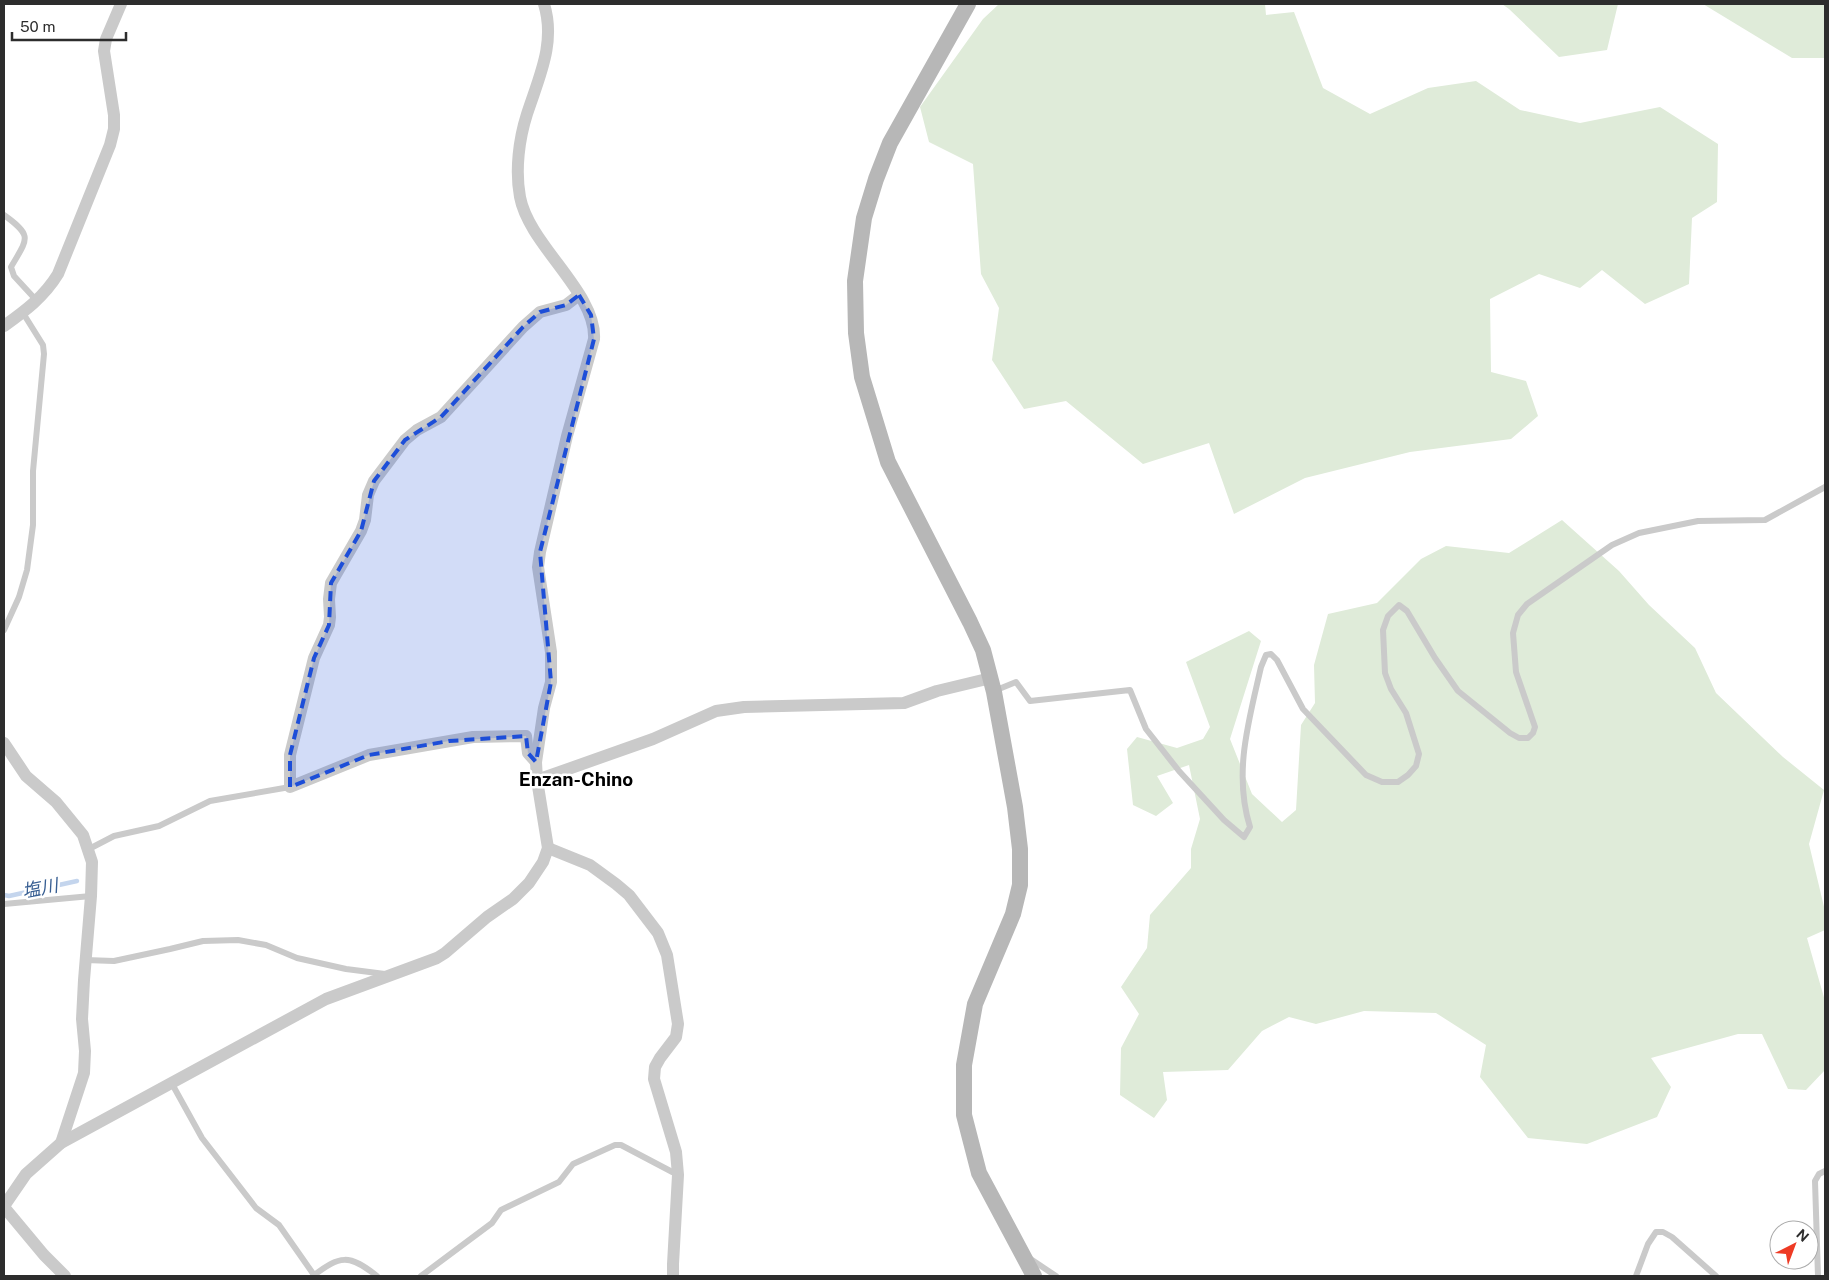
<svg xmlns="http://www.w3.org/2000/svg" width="1829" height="1280" font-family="'Public Sans','Noto Sans JP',sans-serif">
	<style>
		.green { fill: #dfebd9 }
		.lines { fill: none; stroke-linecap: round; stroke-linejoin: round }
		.stream { stroke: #c4d5ed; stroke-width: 4.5 }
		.lane { stroke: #cacaca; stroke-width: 6 }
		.street { stroke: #cacaca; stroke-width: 12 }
		.secondary { stroke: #b7b7b7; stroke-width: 16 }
		.marked { fill: #1d4ed8; fill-opacity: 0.2; stroke: #1d4ed8; stroke-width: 4; stroke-dasharray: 10 6; stroke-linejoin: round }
		.labels { text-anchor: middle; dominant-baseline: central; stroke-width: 5; stroke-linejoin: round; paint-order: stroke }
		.water-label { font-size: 18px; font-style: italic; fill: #375e92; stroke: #fff }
		.quarter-label { font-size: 19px; font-weight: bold; fill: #000; stroke: #fff }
	</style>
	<rect width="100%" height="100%" fill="#fff"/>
	<g class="green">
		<polygon points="999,4 1265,4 1266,15 1294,12 1323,88 1370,114 1428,88 1476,81 1520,110 1580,123 1660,107 1718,144 1717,202 1692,218 1689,284 1645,304 1602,270 1580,288 1539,274 1490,299 1491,372 1526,381 1538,416 1511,439 1410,452 1305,478 1234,514 1209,443 1143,464 1066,401 1024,409 992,360 999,308 981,274 973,164 929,142 920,107 983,19"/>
		<polygon points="1502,4 1618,4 1607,50 1559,57 1509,9"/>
		<polygon points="1703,4 1825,4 1825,58 1792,58"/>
		<polygon points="1562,520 1619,571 1649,605 1695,648 1716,693 1783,757 1824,790 1809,844 1825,911 1825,930 1807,938 1825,1001 1825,1070 1806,1090 1788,1089 1762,1034 1738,1034 1651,1058 1671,1087 1657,1117 1587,1144 1528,1138 1480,1077 1486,1045 1436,1013 1364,1011 1316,1024 1289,1017 1262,1031 1228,1070 1163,1072 1167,1100 1154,1118 1120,1095 1121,1048 1139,1014 1121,987 1147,948 1150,915 1191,868 1191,849 1200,819 1189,765 1157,776 1173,803 1156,816 1133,805 1127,749 1137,737 1177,748 1203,739 1210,727 1186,662 1249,631 1261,641 1230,739 1252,794 1282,822 1296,810 1301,725 1315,703 1314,665 1328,614 1377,603 1421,559 1446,546 1509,553"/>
	</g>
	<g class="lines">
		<polyline class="stream" points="4,895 9,896 77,881"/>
		<g class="lane">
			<path d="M4 215C33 236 28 238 11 267L14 276 37 301"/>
			<polyline points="4,630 19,597 27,570 33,525 33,471 44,354 43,345 23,313"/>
			<path d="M994 691 1016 682 1030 701 1130 690 1146 729 1179 771 1224 820 1244 837 1250 827C1233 773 1249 720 1261 667L1266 655 1271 654 1277 660 1303 709 1366 775 1382 782H1398L1408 775 1416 766 1419 754 1406 713 1391 689 1385 673 1383 630 1388 616 1399 605 1407 611 1435 658 1458 691 1510 733 1519 738H1528L1533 733 1535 727 1516 672 1513 633 1518 615 1527 604 1612 545 1639 533 1698 521 1765 520 1825 487"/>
			<polyline points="89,849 114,836 159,826 210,801 290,787"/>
			<polyline points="4,904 91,896"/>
			<polyline points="85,960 114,961 170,949 203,941 238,940 266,945 297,958 346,969 385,974"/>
			<polyline points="171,1082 202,1138 256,1208 279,1225 314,1275"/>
			<polyline points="1029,1258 1056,1276"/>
			<path d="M313 1276C340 1255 349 1254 377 1276"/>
			<polyline points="421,1276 492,1223 501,1210 559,1182 573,1164 615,1145 621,1145 678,1175"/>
			<polyline points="1636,1276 1648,1244 1656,1232 1663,1232 1672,1237 1716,1276"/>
			<polyline points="1818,1276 1815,1181 1819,1174 1825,1171"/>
		</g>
		<g class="street">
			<path d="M4 326C25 311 44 297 58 274L110 145 114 129V115L104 51 106 39 121 4"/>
			<polyline points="4,743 26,776 56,802 83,835 92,862 91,896 84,980 82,1019 85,1051 84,1073 61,1143"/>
			<polyline points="536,762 528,753 526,736 473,737 369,755 290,787 290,755 314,658 329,625 330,617 329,599 331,583 361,531 365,520 368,495 374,481 405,440 417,430 441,417 523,327 540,312 566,305 579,295"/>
			<polyline points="537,780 653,739 716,711 744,707 904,703 937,691 991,678"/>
			<polyline points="548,848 590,865 616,884 629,895 658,933 667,955 678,1024 676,1037 660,1058 655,1067 654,1079 676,1152 678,1175 673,1264 673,1276"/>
			<path d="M4 1206 26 1174 61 1143 326 999 437 958 445 953 487 917 513 899 529 883 543 862 548 848 537 780 536 762 544 708 551 682V652L538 567 540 552 567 436 594 339C597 293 529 245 520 197 515 170 519 139 527 114 539 77 556 43 544 4"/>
			<polyline points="4,1207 44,1255 65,1276"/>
		</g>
		<polyline class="secondary" points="968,4 890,143 876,179 864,218 855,281 856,333 862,377 888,462 970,622 983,650 994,692 1015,807 1020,849 1020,885 1013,914 975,1004 964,1065 964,1115 979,1173 1034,1276"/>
	</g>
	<path class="marked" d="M579 295 591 315 594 339 540 552 551 682 536 762 528 753 526 736 449 741 369 755 290 787V755L314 658 329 625 331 583 361 531 374 481 405 440 441 417 523 327 540 312 566 305Z"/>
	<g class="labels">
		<g class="water-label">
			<text transform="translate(40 888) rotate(-11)">塩川</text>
		</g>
		<g class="quarter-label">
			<text x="576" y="779">Enzan-Chino</text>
		</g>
	</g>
	<rect width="1829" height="1280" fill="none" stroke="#2d2d2d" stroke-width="10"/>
	<g transform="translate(1794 1245) rotate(42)"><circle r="24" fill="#ffffff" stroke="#ababab"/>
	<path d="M0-4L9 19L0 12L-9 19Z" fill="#ee3a24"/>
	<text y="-8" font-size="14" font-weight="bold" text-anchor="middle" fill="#2d2d2d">N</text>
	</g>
	<path d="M12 32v8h114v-8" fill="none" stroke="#2d2d2d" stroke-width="2.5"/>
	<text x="20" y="32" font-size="15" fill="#2d2d2d" stroke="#ffffff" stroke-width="4" paint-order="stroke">50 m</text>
</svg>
